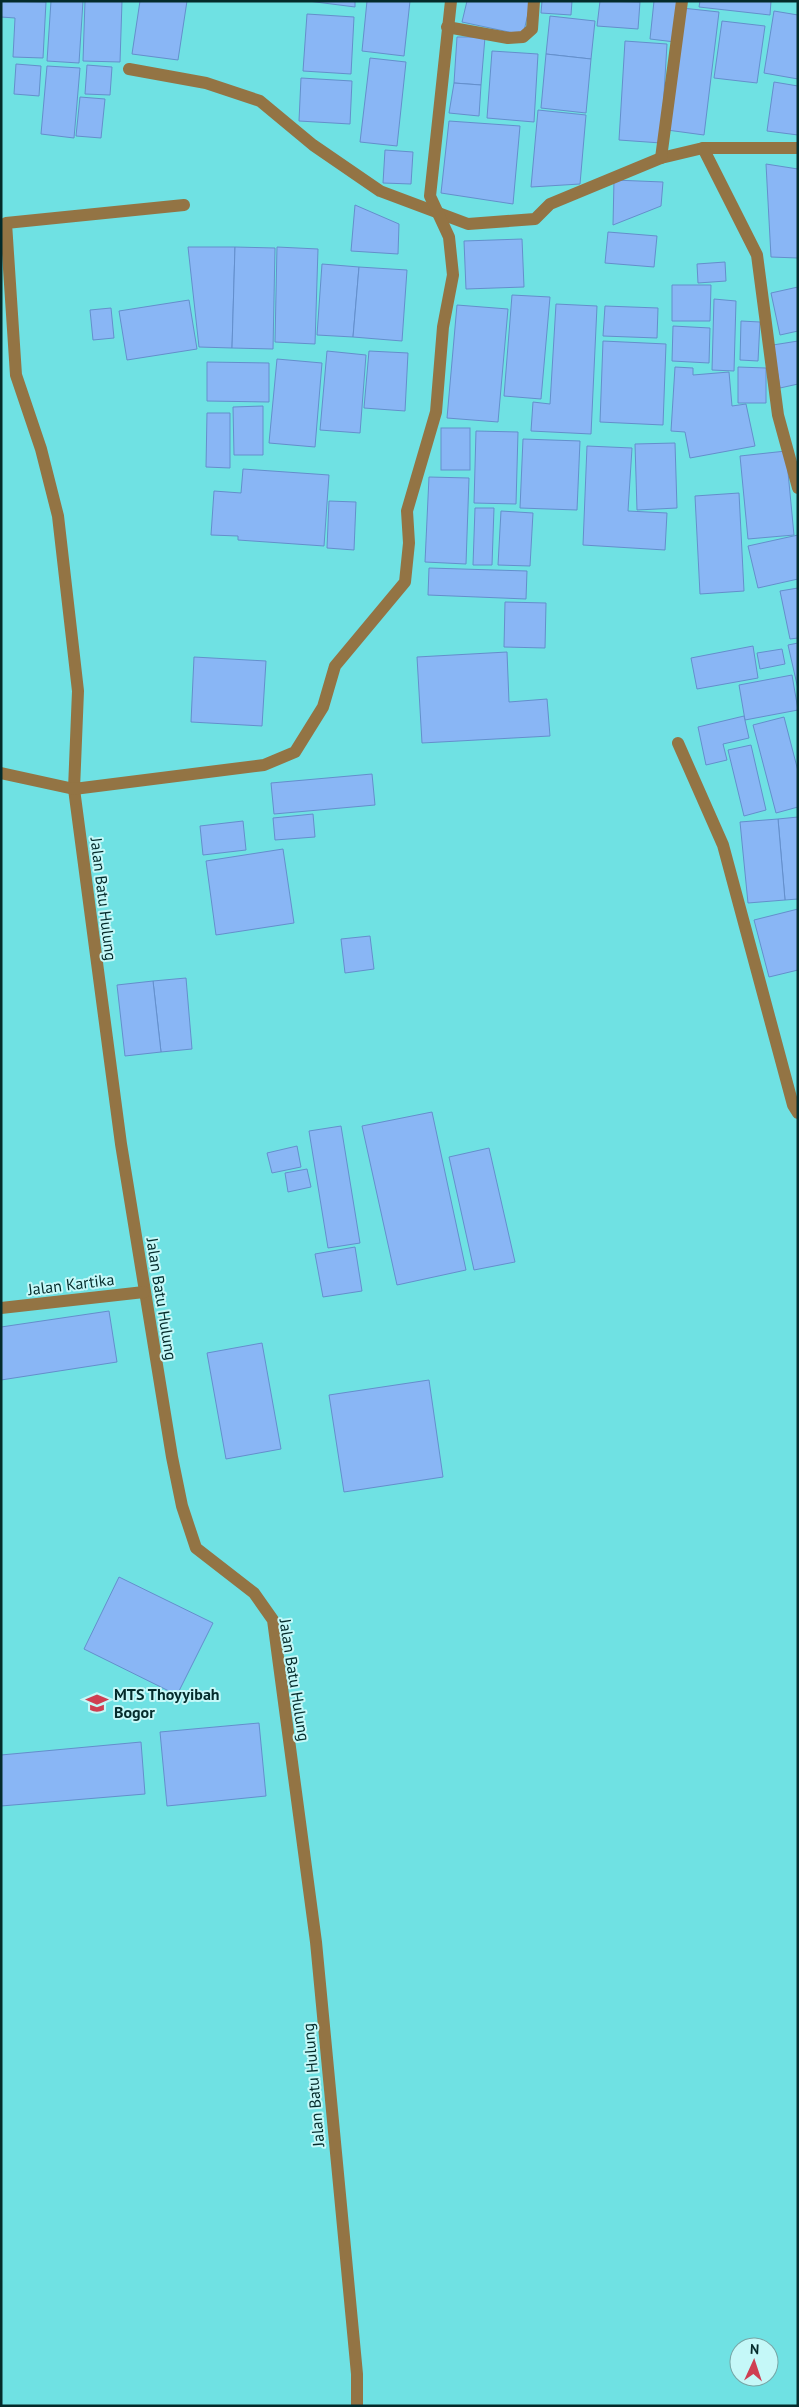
<svg xmlns="http://www.w3.org/2000/svg" width="799" height="2407" font-family="'PT Sans',sans-serif">
	<style>
		.building { fill: #89b6f5; stroke: #648fcc }
		.lines { fill: none; stroke-linecap: round; stroke-linejoin: round }
		.minor { stroke: #937444; stroke-width: 12 }
		.labels { text-anchor: middle; dominant-baseline: central; stroke-width: 4; stroke-linejoin: round; paint-order: stroke }
		.street-label { font-size: 16px; fill: #042b2b; stroke: #c5f8f8 }
		.poi-label { font-size: 16px; font-weight: bold; fill: #042b2b; stroke: #c5f8f8; text-anchor: start }
	</style>
	<rect width="100%" height="100%" fill="#6fe1e3"/>
	<g class="building">
		<polygon points="1,1 46,2 43,58 13,57 15,18 1,17"/>
		<polygon points="51,1 83,1 79,63 47,61"/>
		<polygon points="85,1 122,1 120,62 83,61"/>
		<polygon points="140,1 187,1 178,60 132,54"/>
		<polygon points="308,1 355,1 355,7"/>
		<polygon points="367,1 410,1 404,56 362,51"/>
		<polygon points="467,1 531,1 523,35 462,22"/>
		<polygon points="542,1 572,1 571,15 541,13"/>
		<polygon points="600,1 640,2 638,29 597,26"/>
		<polygon points="654,1 679,1 675,42 650,39"/>
		<polygon points="700,1 771,1 770,15 699,7"/>
		<polygon points="682,8 719,12 704,135 667,130"/>
		<polygon points="774,11 798,15 798,79 764,73"/>
		<polygon points="307,14 354,17 351,74 303,71"/>
		<polygon points="550,16 595,21 591,59 546,54"/>
		<polygon points="722,21 765,26 757,83 714,78"/>
		<polygon points="457,37 485,37 481,85 454,83"/>
		<polygon points="625,41 667,44 661,143 619,140"/>
		<polygon points="492,51 538,54 534,122 487,118"/>
		<polygon points="546,54 591,59 586,113 541,108"/>
		<polygon points="370,58 406,62 397,146 360,142"/>
		<polygon points="16,64 41,66 39,96 14,94"/>
		<polygon points="87,65 112,67 110,95 85,94"/>
		<polygon points="47,66 80,68 74,138 41,134"/>
		<polygon points="301,78 352,81 350,124 299,121"/>
		<polygon points="774,82 798,86 798,135 767,131"/>
		<polygon points="454,83 481,85 479,116 449,113"/>
		<polygon points="80,97 105,99 101,138 76,136"/>
		<polygon points="538,110 586,115 580,184 531,187"/>
		<polygon points="449,121 520,126 513,204 441,193"/>
		<polygon points="385,150 413,152 411,184 383,183"/>
		<polygon points="766,164 798,169 798,258 771,257"/>
		<polygon points="614,180 663,182 661,206 613,225"/>
		<polygon points="355,205 399,224 398,254 351,251"/>
		<polygon points="608,232 657,236 654,267 605,263"/>
		<polygon points="522,239 524,287 466,289 464,241"/>
		<polygon points="188,247 235,247 232,348 199,347"/>
		<polygon points="235,247 275,248 273,349 232,348"/>
		<polygon points="277,247 318,249 315,344 275,342"/>
		<polygon points="725,262 726,281 698,283 697,264"/>
		<polygon points="322,264 359,267 353,337 317,335"/>
		<polygon points="359,267 407,270 402,341 353,337"/>
		<polygon points="672,285 711,285 710,321 672,321"/>
		<polygon points="798,287 798,331 780,335 771,293"/>
		<polygon points="512,295 550,297 541,399 504,396"/>
		<polygon points="714,299 736,301 734,371 712,370"/>
		<polygon points="189,300 197,349 127,360 119,311"/>
		<polygon points="556,304 597,306 591,434 531,431 533,402 550,404"/>
		<polygon points="457,305 508,309 498,422 447,418"/>
		<polygon points="605,306 658,308 657,338 603,336"/>
		<polygon points="111,308 114,338 93,340 90,310"/>
		<polygon points="741,321 760,322 758,361 740,360"/>
		<polygon points="673,326 710,328 709,363 672,361"/>
		<polygon points="603,341 666,344 663,425 600,422"/>
		<polygon points="798,341 798,384 780,388 773,345"/>
		<polygon points="327,351 366,355 360,433 320,430"/>
		<polygon points="369,351 408,353 405,411 364,408"/>
		<polygon points="277,359 322,363 315,447 269,443"/>
		<polygon points="207,362 269,363 269,402 207,401"/>
		<polygon points="675,367 693,368 693,375 729,372 732,406 746,404 755,446 690,458 685,432 671,431"/>
		<polygon points="738,367 766,368 766,403 738,403"/>
		<polygon points="263,406 263,455 234,455 233,407"/>
		<polygon points="207,413 230,413 230,468 206,467"/>
		<rect x="441" y="428" width="29" height="42"/>
		<polygon points="476,431 518,432 516,504 474,503"/>
		<polygon points="523,439 580,441 577,510 520,508"/>
		<polygon points="675,443 677,508 637,510 635,444"/>
		<polygon points="587,446 632,448 628,511 667,513 665,550 583,545"/>
		<polygon points="786,451 794,535 748,539 740,456"/>
		<polygon points="243,469 329,475 324,546 238,540 238,536 211,535 214,491 241,493"/>
		<polygon points="429,477 469,478 466,564 425,562"/>
		<polygon points="739,493 744,591 700,594 695,496"/>
		<polygon points="329,501 356,502 354,550 327,548"/>
		<polygon points="475,508 494,508 492,565 473,565"/>
		<polygon points="501,511 533,513 530,566 498,565"/>
		<polygon points="798,535 798,579 758,588 748,546"/>
		<polygon points="429,568 527,571 526,599 428,595"/>
		<polygon points="798,588 798,638 790,639 780,591"/>
		<polygon points="505,602 546,603 545,648 504,647"/>
		<polygon points="798,643 798,689 788,645"/>
		<polygon points="753,646 758,678 697,689 691,658"/>
		<polygon points="782,649 785,664 760,669 757,653"/>
		<polygon points="507,652 509,702 547,699 550,736 422,743 417,657"/>
		<polygon points="194,657 266,661 262,726 191,722"/>
		<polygon points="792,675 798,710 745,720 739,685"/>
		<polygon points="744,716 749,738 723,744 727,760 706,765 698,727"/>
		<polygon points="784,717 798,771 798,807 776,813 753,725"/>
		<polygon points="751,745 766,810 744,816 728,750"/>
		<polygon points="372,774 375,805 274,814 271,783"/>
		<polygon points="313,814 315,837 275,840 273,818"/>
		<polygon points="798,817 798,899 785,900 778,819"/>
		<polygon points="778,819 785,900 748,903 740,822"/>
		<polygon points="243,821 246,850 203,855 200,826"/>
		<polygon points="283,849 294,923 216,935 206,861"/>
		<polygon points="798,909 798,970 769,977 754,920"/>
		<polygon points="370,936 374,969 345,973 341,939"/>
		<polygon points="186,978 192,1049 161,1052 153,981"/>
		<polygon points="153,981 161,1052 125,1056 117,985"/>
		<polygon points="432,1112 466,1270 397,1285 362,1126"/>
		<polygon points="341,1126 360,1243 328,1248 309,1131"/>
		<polygon points="297,1146 301,1167 272,1173 267,1153"/>
		<polygon points="489,1148 515,1262 474,1270 449,1157"/>
		<polygon points="307,1169 311,1187 288,1192 285,1173"/>
		<polygon points="355,1247 362,1291 323,1297 315,1254"/>
		<polygon points="109,1311 117,1362 1,1380 1,1327"/>
		<polygon points="262,1343 281,1449 226,1459 207,1353"/>
		<polygon points="429,1380 443,1477 344,1492 329,1395"/>
		<polygon points="119,1577 213,1623 177,1695 84,1649"/>
		<polygon points="259,1723 266,1796 167,1806 160,1732"/>
		<polygon points="141,1742 145,1794 1,1806 1,1755"/>
	</g>
	<g class="lines">
		<g class="minor">
			<polyline points="447,27 508,38 523,37 532,29 534,1"/>
			<polyline points="129,69 206,83 260,101 313,145 380,191 468,224 535,219 550,204 661,158 703,148 798,148"/>
			<polyline points="703,148 757,255 778,415 798,488"/>
			<polyline points="661,158 682,1"/>
			<polyline points="184,205 6,223 16,375 41,449 58,516 78,691 74,789 121,1144 172,1457 182,1506 196,1548 254,1593 273,1620 316,1942 357,2374 357,2406"/>
			<polyline points="678,743 723,845 793,1105 798,1113"/>
			<polyline points="1,773 74,789 264,765 295,752 323,707 335,666 405,582 409,543 407,511 436,412 443,327 453,275 449,237 430,196 451,1"/>
			<polyline points="1,1308 144,1292"/>
		</g>
	</g>
	<defs>
		<g id="school-bare" transform="scale(1.725)"><path d="M0-5L7-2L0 1L-7-2ZM-4 1L0 2.5L4 1V4Q0 6-4 4Z" fill="#cf3f52" stroke="#c5f8f8" stroke-width="2.5" paint-order="stroke"/></g>
	</defs>
	<g fill-rule="evenodd">
		<use href="#school-bare" x="97" y="1703"/>
	</g>
	<g class="labels">
		<g class="street-label">
			<text transform="translate(104 899) rotate(83)">Jalan Batu Hulung</text>
			<text transform="translate(71 1284) rotate(-7)">Jalan Kartika</text>
			<text transform="translate(162 1299) rotate(81)">Jalan Batu Hulung</text>
			<text transform="translate(295 1680) rotate(81)">Jalan Batu Hulung</text>
			<text transform="translate(313 2085) rotate(-95)">Jalan Batu Hulung</text>
		</g>
		<g class="poi-label">
			<text x="114" y="1694">MTS Thoyyibah<tspan x="114" dy="18">Bogor</tspan></text>
		</g>
	</g>
	<rect width="799" height="2407" fill="none" stroke="#042b2b" stroke-width="5"/>
	<g transform="translate(754 2362) rotate(3)"><circle r="24" fill="#c5f8f8" stroke="#78a6a6"/>
	<path d="M0-4L9 19L0 12L-9 19Z" fill="#cf3f52"/>
	<text y="-8" font-size="14" font-weight="bold" text-anchor="middle" fill="#042b2b">N</text>
	</g>
</svg>
